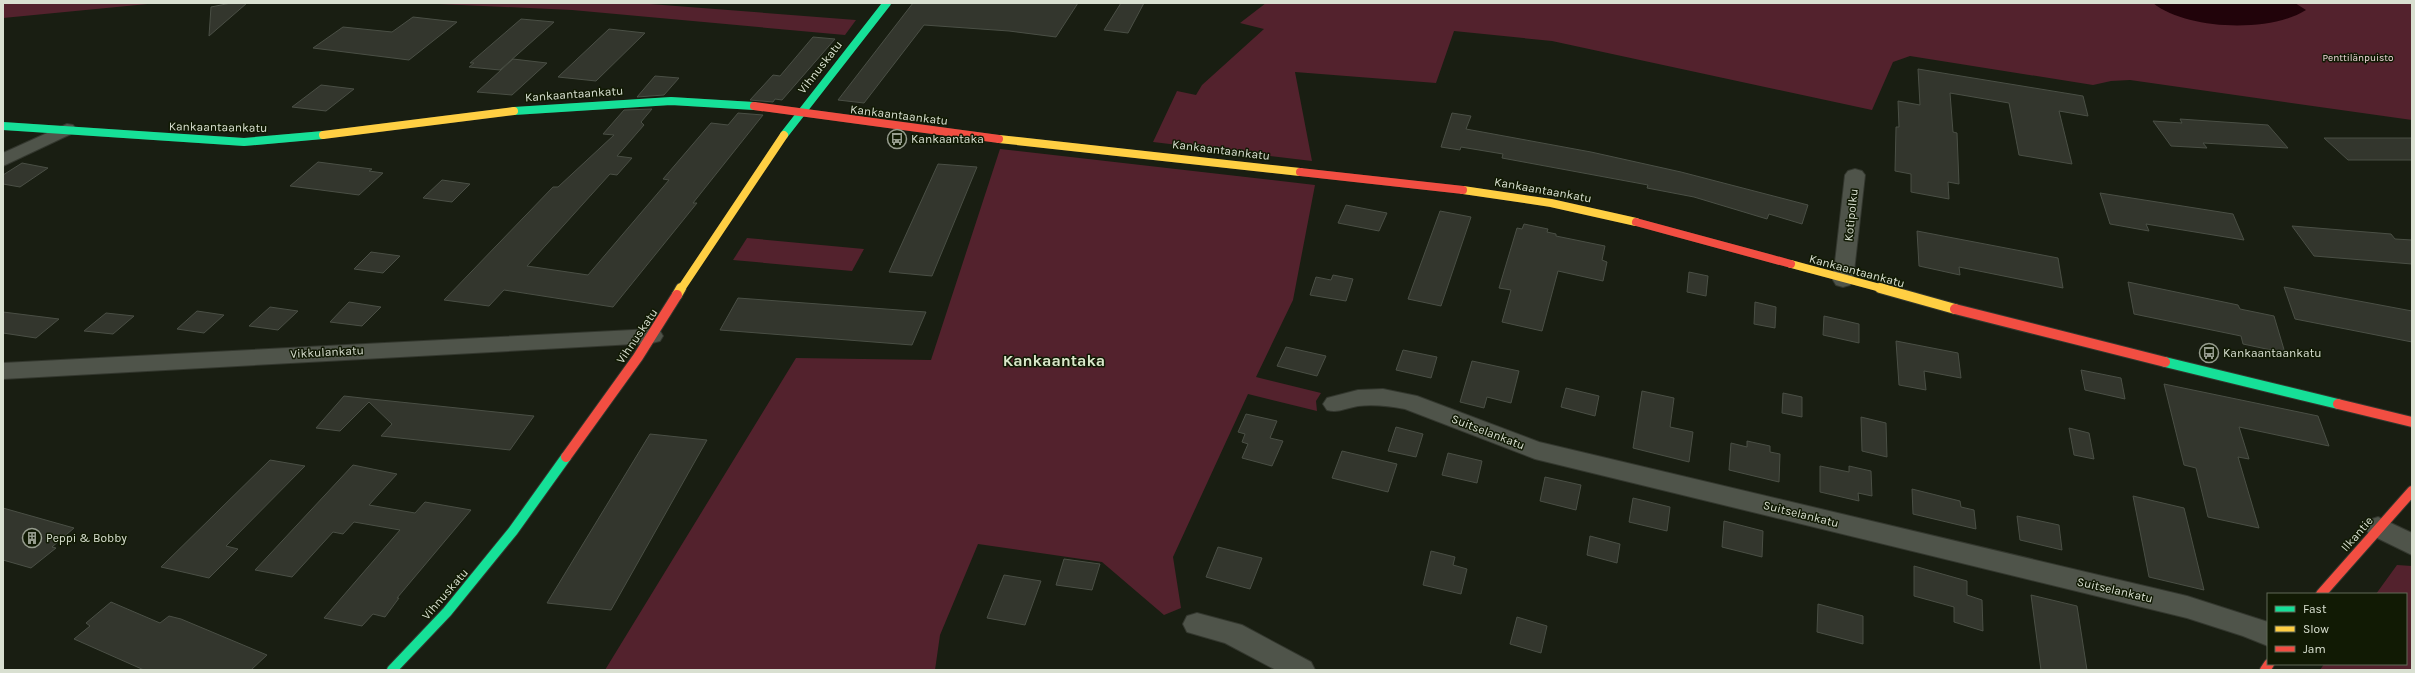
<svg xmlns="http://www.w3.org/2000/svg" width="2415" height="673" font-family="Karla,sans-serif">
	<style>
		.green { fill: #53222d }
		.water { fill: #21030a }
		.building { fill: #33362d; stroke: #4a4f45 }
		.lines { fill: none; stroke-linecap: round; stroke-linejoin: round }
		.street-casing { stroke: #33372e; stroke-width: 2 }
		.fast-far1-casing { stroke: #33372e; stroke-width: 8 }
		.fast-casing { stroke: #33372e; stroke-width: 12 }
		.slow-far1-casing { stroke: #33372e; stroke-width: 8 }
		.slow-casing { stroke: #33372e; stroke-width: 12 }
		.jam-far1-casing { stroke: #33372e; stroke-width: 8 }
		.jam-casing { stroke: #33372e; stroke-width: 12 }
		.street { fill: #4f544a; fill-rule: evenodd }
		.fast-far1 { stroke: #16e098; stroke-width: 8 }
		.fast { stroke: #16e098; stroke-width: 10 }
		.slow-far1 { stroke: #ffcf43; stroke-width: 8 }
		.slow { stroke: #ffcf43; stroke-width: 10 }
		.jam-far1 { stroke: #f24e42; stroke-width: 8 }
		.jam { stroke: #f24e42; stroke-width: 10 }
		.labels { text-anchor: middle; dominant-baseline: central; stroke-width: 3; stroke-linejoin: round; paint-order: stroke }
		.far-park-label { font-size: 10px; fill: #f1d9dc; stroke: #111a04 }
		.street-label { font-size: 12px; fill: #d9e0d1; stroke: #111a04 }
		.poi-label { font-size: 12px; fill: #d9e0d1; stroke: #111a04; text-anchor: start }
		.district-label { font-size: 16px; font-weight: bold; fill: #dae8ca; stroke: #111a04 }
	</style>
	<rect width="100%" height="100%" fill="#191e12"/>
	<g class="green">
		<polygon points="3,3 158,3 3,18"/>
		<polygon points="417,3 637,3 856,20 845,35 572,10"/>
		<polygon points="1266,3 2412,3 2412,120 2130,80 2111,81 2093,85 1910,56 1893,62 1872,110 1552,41 1454,31 1436,83 1295,72 1312,161 1153,142 1177,91 1196,95 1202,85 1264,29 1240,23"/>
		<polygon points="1000,149 1315,185 1293,300 1256,377 1321,393 1316,401 1317,411 1248,394 1173,557 1181,608 1164,615 1102,562 978,544 940,635 935,670 605,670 796,358 931,360"/>
		<polygon points="747,238 864,249 852,271 733,260"/>
		<polygon points="2397,565 2412,566 2412,670 2320,670 2324,664 2406,664 2406,594 2376,594"/>
	</g>
	<path class="water" d="M2153 3H2295L2306 10C2270 33 2186 30 2153 3Z"/>
	<g class="building">
		<polygon points="231,3 247,3 209,36 211,7"/>
		<polygon points="913,3 1078,3 1056,37 1009,31 924,25 864,103 838,100"/>
		<polygon points="1121,3 1144,3 1128,33 1104,30"/>
		<polygon points="413,17 457,22 409,60 313,48 343,27 392,32"/>
		<polygon points="521,19 554,22 500,70 469,67 474,63 470,63"/>
		<polygon points="609,29 645,33 596,81 558,77"/>
		<polygon points="813,37 835,39 782,100 775,99 773,102 750,100 773,75 780,76"/>
		<polygon points="513,59 547,63 512,95 477,92"/>
		<polygon points="1918,69 2083,96 2088,116 2059,111 2072,164 2019,155 2009,103 1950,93 1953,132 1957,133 1959,184 1948,182 1949,199 1911,192 1911,174 1895,171 1896,127 1899,127 1898,101 1920,105"/>
		<polygon points="655,76 679,78 664,95 637,97"/>
		<polygon points="321,85 354,89 326,111 292,107"/>
		<polygon points="652,109 641,122 644,125 617,156 632,158 617,175 610,174 527,266 588,275 669,180 663,179 711,123 728,125 738,113 763,115 693,203 697,203 613,307 504,290 489,306 444,300 553,187 558,187 614,135 603,134 624,110"/>
		<polygon points="1452,113 1471,116 1466,129 1591,152 1681,172 1808,205 1802,224 1769,214 1767,219 1694,197 1647,188 1648,185 1502,158 1503,154 1461,147 1460,150 1441,147"/>
		<polygon points="2180,119 2268,125 2288,148 2203,143 2207,148 2171,146 2153,121 2182,123"/>
		<polygon points="2324,138 2412,138 2412,160 2348,160"/>
		<polygon points="318,162 372,169 369,171 383,173 359,195 290,186"/>
		<polygon points="22,163 48,168 20,187 3,184 3,175"/>
		<polygon points="938,164 977,167 932,276 889,272"/>
		<polygon points="442,180 470,184 452,202 423,198"/>
		<polygon points="2100,193 2233,214 2244,240 2146,224 2149,231 2110,224"/>
		<polygon points="1346,205 1387,213 1379,231 1338,223"/>
		<polygon points="1440,211 1471,217 1441,306 1408,299"/>
		<polygon points="1524,224 1548,229 1547,232 1556,234 1556,236 1605,246 1602,260 1607,262 1603,281 1558,271 1542,331 1502,322 1511,290 1499,288 1517,228 1522,229"/>
		<polygon points="2292,226 2391,234 2395,239 2412,240 2412,264 2314,256"/>
		<polygon points="1917,231 2058,258 2063,288 1959,267 1960,275 1919,266"/>
		<polygon points="371,252 400,256 383,273 354,269"/>
		<polygon points="1689,272 1708,276 1706,296 1687,292"/>
		<polygon points="1333,275 1353,279 1346,301 1310,295 1316,277 1331,280"/>
		<polygon points="2128,282 2238,305 2240,309 2274,316 2285,353 2243,344 2241,336 2134,314"/>
		<polygon points="2284,287 2412,311 2412,342 2295,319"/>
		<polygon points="738,298 926,312 912,345 720,330"/>
		<polygon points="349,302 381,307 362,326 330,322"/>
		<polygon points="1755,302 1776,307 1775,328 1754,324"/>
		<polygon points="270,307 298,311 278,330 249,326"/>
		<polygon points="197,311 224,315 204,333 177,329"/>
		<polygon points="3,312 59,319 36,338 3,333"/>
		<polygon points="106,313 134,316 113,334 84,331"/>
		<polygon points="1824,316 1859,324 1859,343 1823,335"/>
		<polygon points="1896,341 1958,353 1961,378 1924,371 1926,390 1899,385"/>
		<polygon points="1286,347 1326,356 1317,376 1277,366"/>
		<polygon points="1403,350 1437,357 1431,378 1396,370"/>
		<polygon points="1472,361 1519,371 1511,403 1487,397 1484,408 1460,402"/>
		<polygon points="2081,370 2121,378 2125,399 2085,390"/>
		<polygon points="2164,384 2318,416 2329,446 2239,427 2249,459 2238,457 2259,528 2208,517 2196,468 2184,465"/>
		<polygon points="1566,388 1599,396 1595,416 1561,407"/>
		<polygon points="1642,391 1674,398 1670,427 1693,432 1689,462 1633,448"/>
		<polygon points="1783,393 1802,397 1802,417 1782,413"/>
		<polygon points="344,396 371,399 534,416 510,450 381,436 392,424 369,402 340,431 316,428"/>
		<polygon points="1246,414 1277,421 1270,438 1283,441 1272,466 1242,458 1248,444 1242,442 1245,434 1238,432"/>
		<polygon points="1861,417 1886,423 1887,457 1862,451"/>
		<polygon points="1396,427 1423,434 1416,457 1388,451"/>
		<polygon points="2069,428 2089,433 2094,459 2074,455"/>
		<polygon points="650,434 707,440 611,610 547,603"/>
		<polygon points="1747,441 1770,446 1770,452 1780,454 1779,482 1729,470 1731,443 1747,447"/>
		<polygon points="1342,451 1397,464 1388,492 1332,478"/>
		<polygon points="1448,453 1482,461 1477,483 1442,475"/>
		<polygon points="270,460 305,466 226,546 238,549 209,578 161,567"/>
		<polygon points="353,465 397,474 369,505 415,513 425,502 471,510 397,598 399,598 385,617 373,614 362,626 324,618 400,530 354,522 343,534 333,532 292,577 255,570"/>
		<polygon points="1820,466 1849,472 1849,466 1871,471 1872,496 1858,493 1859,501 1820,492"/>
		<polygon points="1545,477 1581,485 1576,510 1540,501"/>
		<polygon points="1912,489 1960,501 1961,507 1974,510 1976,529 1913,514"/>
		<polygon points="2133,496 2184,508 2204,590 2149,577"/>
		<polygon points="1633,498 1670,507 1667,531 1629,522"/>
		<polygon points="3,508 74,528 52,547 56,548 31,568 3,560"/>
		<polygon points="2017,516 2059,525 2062,550 2020,540"/>
		<polygon points="1724,521 1763,531 1762,557 1722,547"/>
		<polygon points="1590,536 1620,544 1617,563 1587,555"/>
		<polygon points="1218,547 1262,558 1250,589 1206,577"/>
		<polygon points="1431,551 1455,557 1453,565 1467,569 1461,594 1423,585"/>
		<polygon points="1064,559 1100,564 1092,590 1056,585"/>
		<polygon points="1914,566 1967,581 1967,595 1982,600 1983,631 1954,622 1954,607 1914,596"/>
		<polygon points="1004,575 1041,581 1025,625 987,618"/>
		<polygon points="2031,595 2077,606 2087,670 2041,670"/>
		<polygon points="111,602 160,623 169,616 181,619 267,655 251,670 144,670 74,639 90,626 86,623"/>
		<polygon points="1818,604 1863,616 1863,644 1817,632"/>
		<polygon points="1517,617 1547,626 1541,653 1510,644"/>
	</g>
	<g class="lines">
		<g class="street-casing">
			<g id="street">
				<polygon points="67,124 73,125 76,129 73,133 3,166 3,153"/>
				<polygon points="1855,169 1862,171 1865,175 1853,280 1850,285 1843,287 1836,285 1833,280 1845,175 1848,171"/>
				<polygon points="652,329 660,331 663,336 660,341 652,343 3,379 3,363"/>
				<path d="M1383 389 1417 396 1539 442 2187 596 2268 622V646L2243 636 2187 618 1535 459 1405 409C1389 406 1374 404 1358 406 1346 408 1338 413 1327 410L1323 404 1327 398 1358 390Z"/>
				<polygon points="2378,517 2412,533 2412,555 2369,534 2365,527 2369,520"/>
				<polygon points="1197,613 1242,625 1311,662 1315,670 1276,670 1225,643 1187,632 1183,624 1187,616"/>
			</g>
		</g>
		<g class="fast-far1-casing">
			<g id="fast-far1">
				<polyline points="514,111 671,101 754,106"/>
				<polyline points="3,126 244,142 323,135"/>
				<polyline points="784,135 887,3"/>
			</g>
		</g>
		<g class="fast-casing">
			<g id="fast">
				<polyline points="2165,362 2338,404"/>
				<polyline points="392,670 447,612 513,531 566,457"/>
			</g>
		</g>
		<g class="slow-far1-casing">
			<g id="slow-far1">
				<polyline points="323,135 514,111"/>
				<polyline points="999,139 1300,172"/>
				<polyline points="1463,190 1551,203 1636,222"/>
				<polyline points="1791,264 1884,289"/>
				<polyline points="681,289 784,135"/>
			</g>
		</g>
		<g class="slow-casing">
			<g id="slow">
				<polyline points="1880,288 1955,309"/>
				<polyline points="677,295 681,288"/>
			</g>
		</g>
		<g class="jam-far1-casing">
			<g id="jam-far1">
				<polyline points="754,106 999,139"/>
				<polyline points="1300,172 1463,190"/>
				<polyline points="1636,222 1791,264"/>
			</g>
		</g>
		<g class="jam-casing">
			<g id="jam">
				<polyline points="1955,309 2165,362"/>
				<polyline points="2338,404 2412,422"/>
				<polyline points="566,457 638,357 677,295"/>
				<polyline points="2321,594 2412,491"/>
				<polyline points="2265,670 2269,664"/>
			</g>
		</g>
		<use href="#street" class="street"/>
		<use href="#fast-far1" class="fast-far1"/>
		<use href="#fast" class="fast"/>
		<use href="#slow-far1" class="slow-far1"/>
		<use href="#slow" class="slow"/>
		<use href="#jam-far1" class="jam-far1"/>
		<use href="#jam" class="jam"/>
	</g>
	<defs>
		<g id="bus-ring" transform="scale(1)"><circle r="9.5" fill="#111a04" stroke="#969c8e" stroke-width="1.5"/><path d="M-5-6H5V4H4V6H2V4H-2V6H-4V4H-5ZM-3.5-4V0h7V-4ZM-3.5 1.2v1.5H-2V1.2ZM2 1.2v1.5H3.5V1.2Z" fill="#969c8e"/></g>
		<g id="building-ring" transform="scale(1)"><circle r="9.5" fill="#111a04" stroke="#969c8e" stroke-width="1.5"/><path d="M-4-6H4V6H1V3H-1V6H-4ZM-2.5-4.3h1.7v1.8h-1.7ZM.8-4.3h1.7v1.8H.8ZM-2.5-1h1.7V.8h-1.7ZM.8-1h1.7V.8H.8Z" fill="#969c8e"/></g>
	</defs>
	<g fill-rule="evenodd">
		<use href="#bus-ring" x="897" y="139"/>
		<use href="#bus-ring" x="2209" y="353"/>
		<use href="#building-ring" x="32" y="538"/>
	</g>
	<g class="labels">
		<g class="far-park-label">
			<text x="2358" y="58">Penttilänpuisto</text>
		</g>
		<g class="street-label">
			<text transform="translate(820 67) rotate(-52)">Vihnuskatu</text>
			<text transform="translate(574 94) rotate(-4)">Kankaantaankatu</text>
			<text transform="translate(899 115) rotate(7)">Kankaantaankatu</text>
			<text transform="translate(218 127) rotate(1)">Kankaantaankatu</text>
			<text transform="translate(1221 150) rotate(7)">Kankaantaankatu</text>
			<text transform="translate(1543 190) rotate(10)">Kankaantaankatu</text>
			<text transform="translate(1851 215) rotate(-84)">Kotipolku</text>
			<text transform="translate(1857 271) rotate(15)">Kankaantaankatu</text>
			<text transform="translate(637 336) rotate(-56)">Vihnuskatu</text>
			<text transform="translate(327 352) rotate(-3)">Vikkulankatu</text>
			<text transform="translate(1488 432) rotate(21)">Suitselankatu</text>
			<text transform="translate(1801 514) rotate(14)">Suitselankatu</text>
			<text transform="translate(2357 534) rotate(-49)">Ilkantie</text>
			<text transform="translate(2115 590) rotate(13)">Suitselankatu</text>
			<text transform="translate(445 594) rotate(-49)">Vihnuskatu</text>
		</g>
		<g class="poi-label">
			<text x="911" y="139">Kankaantaka</text>
			<text x="2223" y="353">Kankaantaankatu</text>
			<text x="46" y="538">Peppi &amp; Bobby</text>
		</g>
		<g class="district-label">
			<text x="1054" y="360">Kankaantaka</text>
		</g>
	</g>
	<rect width="2415" height="673" fill="none" stroke="#d9e0d1" stroke-width="8"/>
	<rect x="2267" y="593" width="140" height="72" fill="#111a04" stroke="#616956"/>
	<rect x="2275" y="606" width="20" height="6" fill="#16e098" stroke="#616956"/>
	<text x="2303" y="613" font-size="12" fill="#d9e0d1">Fast</text>
	<rect x="2275" y="626" width="20" height="6" fill="#ffcf43" stroke="#616956"/>
	<text x="2303" y="633" font-size="12" fill="#d9e0d1">Slow</text>
	<rect x="2275" y="646" width="20" height="6" fill="#f24e42" stroke="#616956"/>
	<text x="2303" y="653" font-size="12" fill="#d9e0d1">Jam</text>
</svg>
